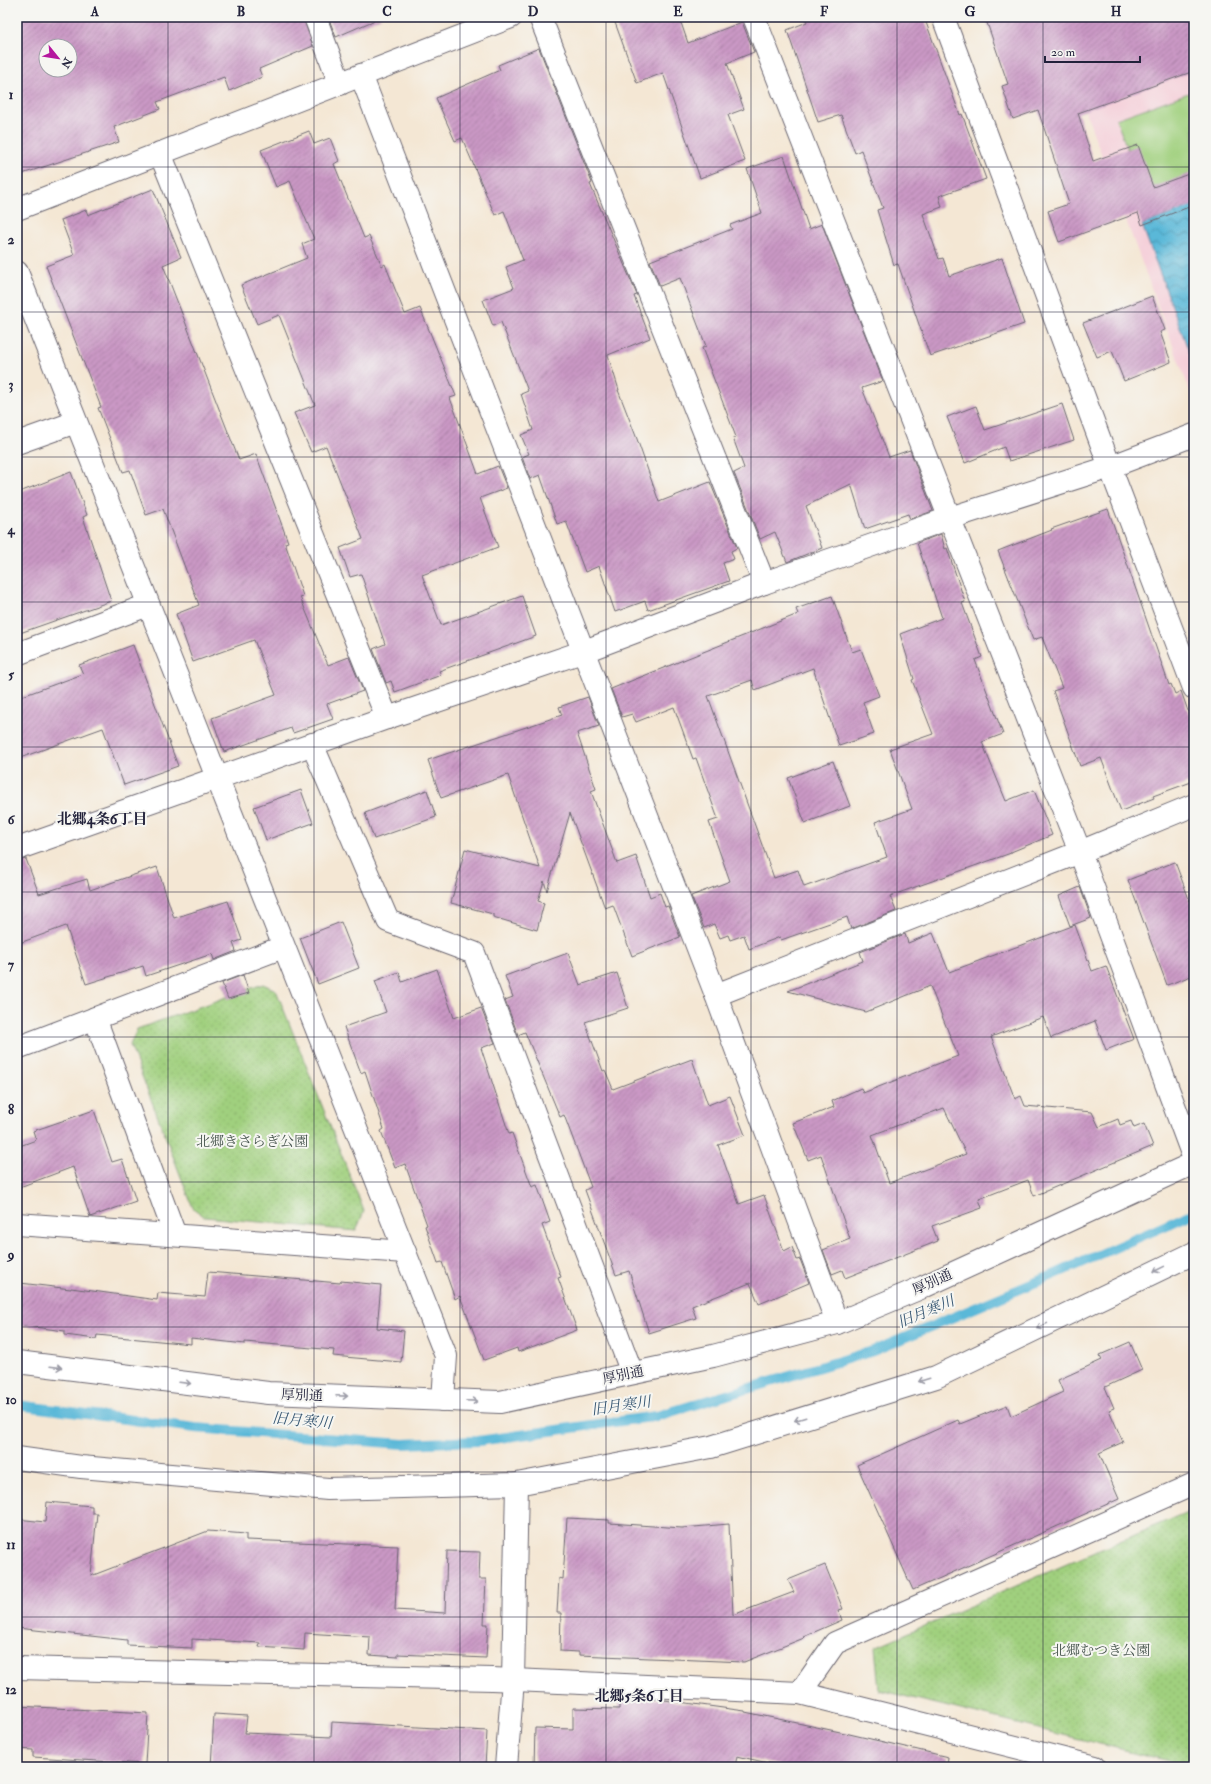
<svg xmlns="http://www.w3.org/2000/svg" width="1211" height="1784" font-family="'IM FELL Double Pica','Noto Serif JP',serif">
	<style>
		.built { fill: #f5cfd9 }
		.grass { fill: url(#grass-dots); stroke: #61795c }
		.garden { fill: #a0d07e; stroke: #61795c }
		.water { fill: url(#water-waves); stroke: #3e6d8a }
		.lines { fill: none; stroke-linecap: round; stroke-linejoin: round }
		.stream { stroke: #5ab8d8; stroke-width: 10 }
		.building { fill: url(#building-hatch); fill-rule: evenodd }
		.minor-casing { stroke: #6c6771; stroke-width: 24 }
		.tertiary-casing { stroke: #6c6771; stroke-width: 24 }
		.minor { stroke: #fff; stroke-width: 22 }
		.tertiary { stroke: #fff; stroke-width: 22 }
		.oneway { stroke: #9c9ca7 }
		.grid { fill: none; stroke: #22223b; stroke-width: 1; stroke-opacity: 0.55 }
		.labels { text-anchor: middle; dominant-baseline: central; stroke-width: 4; stroke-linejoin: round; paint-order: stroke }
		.park-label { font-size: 14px; fill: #48564f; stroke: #f6f6f2 }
		.street-label { font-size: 14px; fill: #22223b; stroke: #f6f6f2 }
		.neighbourhood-label { font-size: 15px; font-weight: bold; fill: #22223b; stroke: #f6f6f2 }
		.water-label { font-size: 15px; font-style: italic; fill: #365672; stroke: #f6f6f2 }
		.neatline { fill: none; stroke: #22223b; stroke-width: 1.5 }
		.grid-label { font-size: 13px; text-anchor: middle; font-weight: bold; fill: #22223b }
	</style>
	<defs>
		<pattern id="grass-dots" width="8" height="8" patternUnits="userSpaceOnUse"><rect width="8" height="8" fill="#a0d07e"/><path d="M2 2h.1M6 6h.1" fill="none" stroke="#8ab26e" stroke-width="1.8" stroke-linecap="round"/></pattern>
		<pattern id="water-waves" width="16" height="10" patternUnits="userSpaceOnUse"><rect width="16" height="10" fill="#5ab8d8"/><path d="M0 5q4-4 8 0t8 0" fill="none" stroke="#4a95b0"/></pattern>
		<pattern id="building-hatch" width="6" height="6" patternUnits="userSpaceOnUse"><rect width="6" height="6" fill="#ca98c5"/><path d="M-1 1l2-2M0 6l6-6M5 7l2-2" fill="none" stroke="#a47ca1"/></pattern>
	</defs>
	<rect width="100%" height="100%" fill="#f6f6f2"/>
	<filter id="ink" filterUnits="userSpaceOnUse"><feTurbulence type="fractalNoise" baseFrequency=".025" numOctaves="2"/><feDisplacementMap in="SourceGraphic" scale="8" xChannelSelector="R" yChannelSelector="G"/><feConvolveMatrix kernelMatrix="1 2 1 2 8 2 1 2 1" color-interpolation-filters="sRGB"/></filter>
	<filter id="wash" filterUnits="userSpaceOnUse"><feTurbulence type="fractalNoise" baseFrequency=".012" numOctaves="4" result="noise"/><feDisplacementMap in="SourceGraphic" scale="16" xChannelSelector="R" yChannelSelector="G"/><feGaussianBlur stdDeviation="0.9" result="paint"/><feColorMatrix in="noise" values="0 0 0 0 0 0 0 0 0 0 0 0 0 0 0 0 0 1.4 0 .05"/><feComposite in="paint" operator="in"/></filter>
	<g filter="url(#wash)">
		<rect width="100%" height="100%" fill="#f4e7d4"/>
		<polygon class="built" points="1050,17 1194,17 1194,402"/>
		<g class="grass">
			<polygon points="263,984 276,990 364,1211 356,1231 205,1217 193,1208 130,1045 137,1029"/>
			<polygon points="1194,1509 1194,1767 879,1690 875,1647"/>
		</g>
		<polygon class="garden" points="1194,91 1194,328 1116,119"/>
		<polygon class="water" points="1194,205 1194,365 1142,225"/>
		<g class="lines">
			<polyline class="stream" points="17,1405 195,1428 403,1444 478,1441 657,1416 873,1351 1053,1275 1194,1213"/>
		</g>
		<g id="blocks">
			<g class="building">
				<path d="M17 17H303L313 46 259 69 262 77 229 91 224 77 157 102 160 109 114 127 119 142 22 174 17 158ZM46 46H70V70H46Z"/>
				<polygon points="328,17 382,17 336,37"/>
				<polygon points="613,17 679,17 688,43 742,22 754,52 727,63 744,109 728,115 745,161 700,178 663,73 637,83"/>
				<polygon points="805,17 924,17 960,115 962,114 986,179 939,196 942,207 923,214 939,259 943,258 949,276 1002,258 1024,324 930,356 898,264 894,265 877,210 883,208 861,150 855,153 841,115 818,122 787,30 807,22"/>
				<polygon points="985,17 1194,17 1194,71 1078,113 1093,161 1138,145 1153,187 1194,172 1194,205 1142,225 1138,213 1059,242 1048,211 1069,204 1038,110 1013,119 1002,86 1008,84"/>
				<polygon points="539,48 592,183 590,184 637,295 634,296 650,338 608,355 619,390 618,390 637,439 659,502 710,482 737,548 731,551 734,559 723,563 729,581 648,610 645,601 615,612 599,566 585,572 566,521 557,524 540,475 530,479 522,457 529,454 521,435 533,430 521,394 528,391 501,322 493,326 483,300 514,288 506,267 523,260 504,211 495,215 462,138 455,141 436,98 500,70 498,65"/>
				<polygon points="309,131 314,144 330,138 339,161 334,164 364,238 369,236 382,266 385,264 405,314 420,308 456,396 450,398 478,474 498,466 507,488 480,498 498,547 422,575 441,625 522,596 536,636 439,671 441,675 395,692 391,681 386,683 373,649 385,644 361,574 350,577 340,548 363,539 326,446 311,452 294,413 315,405 279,315 257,324 241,285 307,258 302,244 314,239 290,181 276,187 261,150"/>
				<polygon points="784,156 809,229 822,224 883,381 862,388 889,457 910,450 933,511 910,519 908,514 865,529 851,484 806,506 822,548 787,562 775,532 760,539 734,473 744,468 733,438 736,437 702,348 706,346 680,278 660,286 650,261 732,229 730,225 762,213 747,169"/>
				<polygon points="153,189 181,257 163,265 239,460 256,454 288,542 285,543 303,596 300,597 328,665 349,657 363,691 327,704 333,719 293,733 291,728 224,752 212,718 276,695 254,640 193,662 176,614 199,605 163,509 146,515 130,470 123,472 98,408 101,407 46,266 74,255 61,220 86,210 88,215"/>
				<polygon points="1152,296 1165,330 1160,332 1171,362 1124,381 1112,351 1097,357 1083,323"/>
				<polygon points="1062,404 1074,440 1009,461 1004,447 965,463 947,417 976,406 985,430"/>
				<polygon points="71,472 87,515 83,517 111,601 17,634 17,493"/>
				<polygon points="1108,509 1169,685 1171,684 1175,694 1181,691 1194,728 1194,781 1153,796 1154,798 1121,811 1101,758 1080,766 1053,691 1062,688 1042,637 1033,640 998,551 1052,530 1051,529"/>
				<polygon points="941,534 945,549 947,548 965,602 962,603 982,657 975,660 1003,734 982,742 1006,801 1034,790 1052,835 1011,852 1011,853 890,896 896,911 851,929 847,917 781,940 780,937 749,949 744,935 730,940 728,935 720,938 714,924 704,928 691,896 730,881 709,822 718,819 696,758 693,759 674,707 636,722 632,714 622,717 611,689 798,614 796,609 832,596 852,652 861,649 879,696 863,702 874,734 839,746 813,668 755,690 752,680 708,696 774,878 798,870 804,887 887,857 875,822 912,809 890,749 933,734 912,680 914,679 900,634 942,618 917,543"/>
				<polygon points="133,645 178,766 124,785 103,728 17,759 17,698 83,674 79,665"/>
				<polygon points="588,697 599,726 577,733 596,789 591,791 617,863 636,856 650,897 660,893 665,907 668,906 680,937 632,956 613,905 605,908 570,813 547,891 544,881 538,901 544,903 537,930 493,917 493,914 451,903 465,849 540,868 508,775 441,798 428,760 562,715 559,707"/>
				<polygon points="833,761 850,806 805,823 788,778"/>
				<polygon points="301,790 313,823 266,840 254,807"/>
				<polygon points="427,790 436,817 374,839 365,813"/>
				<polygon points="26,859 39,894 87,879 90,890 157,867 174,918 228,901 242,940 233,943 236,951 214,960 212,954 146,976 143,966 86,984 66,926 17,944 17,861"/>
				<polygon points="1175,862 1194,912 1194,975 1167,985 1128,880"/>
				<polygon points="1080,887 1091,918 1070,926 1059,896"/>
				<polygon points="341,922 359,968 318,984 300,938"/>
				<path d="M1075 925 1092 971 1106 966 1134 1039 1106 1050 1095 1021 1051 1038 1043 1017 991 1037 1015 1099 1021 1096 1025 1106 1092 1112 1099 1127 1118 1119 1120 1125 1131 1121 1134 1128 1144 1124 1153 1146 1034 1196 1028 1180 979 1199 982 1208 932 1226 938 1241 845 1278 842 1270 832 1274 823 1250 850 1239 821 1155 808 1160 793 1123 834 1107 832 1101 861 1088 863 1093 958 1056 930 986 866 1012 788 991 863 961 860 952 905 934 908 943 933 933 949 972ZM944 1108 966 1154 889 1183 872 1135Z"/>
				<polygon points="568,953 580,985 617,973 628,1008 585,1022 603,1071 605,1070 613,1089 692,1059 708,1105 730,1096 745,1135 718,1145 739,1204 764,1195 784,1251 792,1247 797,1260 800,1259 809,1283 759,1304 750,1283 692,1306 696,1318 649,1333 629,1271 616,1275 585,1190 591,1187 564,1115 560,1117 525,1032 518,1035 505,1000 513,997 505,976"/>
				<polygon points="437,969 454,1018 481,1008 495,1043 481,1048 509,1134 512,1133 532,1187 537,1185 550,1222 542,1225 561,1277 558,1278 577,1330 518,1352 517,1348 484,1360 460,1296 455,1299 442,1262 438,1263 425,1226 427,1225 405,1164 395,1168 381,1131 384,1129 365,1071 361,1073 344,1027 386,1012 375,981 399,972 402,982"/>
				<polygon points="243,975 249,993 228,999 222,983"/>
				<polygon points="94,1110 112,1162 122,1159 136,1201 90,1217 73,1167 17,1188 17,1147 36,1140 33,1131"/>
				<polygon points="208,1272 340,1283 341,1281 381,1285 377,1328 404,1331 401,1362 333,1356 334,1350 245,1342 245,1344 191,1338 191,1344 97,1335 96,1339 65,1335 65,1331 17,1325 20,1283 71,1289 71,1288 157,1300 158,1293 205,1297"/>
				<polygon points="1130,1342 1142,1370 1105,1387 1114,1408 1109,1410 1123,1442 1099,1453 1119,1499 913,1590 857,1465 958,1420 960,1424 1007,1405 1011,1416 1063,1392 1058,1380 1102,1360 1100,1355"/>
				<polygon points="47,1502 92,1506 92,1513 97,1513 91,1576 208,1531 246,1534 246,1540 398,1546 395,1610 445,1613 447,1551 480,1552 479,1579 486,1579 484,1624 488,1624 486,1658 398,1654 398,1657 369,1655 370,1637 305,1633 304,1650 259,1647 260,1643 192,1639 192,1648 127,1645 127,1640 17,1628 17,1519 45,1522"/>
				<polygon points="567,1518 609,1520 609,1523 682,1528 729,1524 733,1615 794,1592 788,1580 825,1565 843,1609 838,1610 842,1620 803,1637 804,1638 744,1662 579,1655 579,1652 560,1651 561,1613 557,1613 559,1578 563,1579"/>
				<polygon points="619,1697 657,1699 745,1711 745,1712 845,1733 948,1757 947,1767 786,1767 737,1756 735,1767 534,1767 535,1728 573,1729 573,1708 619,1709"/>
				<polygon points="17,1706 148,1713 145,1764 33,1757 33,1750 17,1749"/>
				<polygon points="214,1714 247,1716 245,1733 331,1737 332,1722 487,1731 485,1767 211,1767"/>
			</g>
		</g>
	</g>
	<g filter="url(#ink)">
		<use href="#blocks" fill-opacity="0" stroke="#6c6771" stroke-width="1"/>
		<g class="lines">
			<g class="minor-casing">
				<g id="minor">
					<polyline points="315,17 340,84"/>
					<polyline points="540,17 764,583"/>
					<polyline points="754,17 1080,852 1194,1159"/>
					<polyline points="943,17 1110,467 1194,688"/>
					<polyline points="361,75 716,995 837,1323"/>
					<polyline points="160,153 387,718"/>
					<polyline points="17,209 511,17"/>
					<polyline points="17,272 446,1356 443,1400"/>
					<polyline points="17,443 76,422"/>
					<polyline points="17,654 148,605"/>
					<polyline points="312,744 388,921 474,953 632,1373"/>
					<polyline points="17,849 387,718 582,652 764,583 950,518 1110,467 1194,435"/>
					<polyline points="716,995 1080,852 1194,805"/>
					<polyline points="95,1018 175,1235"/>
					<polyline points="17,1048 283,947"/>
					<polyline points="17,1224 405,1252"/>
					<polyline points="17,1668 492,1679 800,1693 1095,1767"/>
					<polyline points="800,1693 835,1643 1194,1484"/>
					<polyline points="506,1767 513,1680 517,1484"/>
				</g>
			</g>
			<g class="tertiary-casing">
				<g id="tertiary">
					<polyline points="17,1362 268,1393 500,1402 713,1356 837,1323 923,1287 1194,1163"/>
					<polyline points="17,1458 81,1467 328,1489 517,1484 711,1447 936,1377 1194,1253"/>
				</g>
			</g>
			<use href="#minor" class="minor"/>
			<use href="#tertiary" class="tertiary"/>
		</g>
		<defs><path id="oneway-shaft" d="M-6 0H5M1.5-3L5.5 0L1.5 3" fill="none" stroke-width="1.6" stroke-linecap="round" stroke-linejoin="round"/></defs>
		<g class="oneway">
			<use href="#oneway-shaft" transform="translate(1159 1269) rotate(154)"/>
			<use href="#oneway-shaft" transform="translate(1042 1326) rotate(154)"/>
			<use href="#oneway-shaft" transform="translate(56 1367) rotate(7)"/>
			<use href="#oneway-shaft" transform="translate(924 1380) rotate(163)"/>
			<use href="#oneway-shaft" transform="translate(185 1383) rotate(7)"/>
			<use href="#oneway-shaft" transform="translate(342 1396) rotate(2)"/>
			<use href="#oneway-shaft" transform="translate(472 1401) rotate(2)"/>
			<use href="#oneway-shaft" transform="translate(800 1419) rotate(163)"/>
		</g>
	</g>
	<path class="grid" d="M168 17V1767M314 17V1767M460 17V1767M606 17V1767M751 17V1767M897 17V1767M1043 17V1767M17 167H1194M17 312H1194M17 457H1194M17 602H1194M17 747H1194M17 892H1194M17 1037H1194M17 1182H1194M17 1327H1194M17 1472H1194M17 1617H1194"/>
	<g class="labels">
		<g class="park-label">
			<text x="252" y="1141">北郷きさらぎ公園</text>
			<text x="1101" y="1650">北郷むつき公園</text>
		</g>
		<g class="street-label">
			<text transform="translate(932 1282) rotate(-24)">厚別通</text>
			<text transform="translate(623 1375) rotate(-12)">厚別通</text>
			<text transform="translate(302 1395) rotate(2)">厚別通</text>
		</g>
		<g class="neighbourhood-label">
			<text x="102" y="819">北郷4条6丁目</text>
			<text x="639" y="1696">北郷5条6丁目</text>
		</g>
		<g class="water-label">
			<text transform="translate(926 1312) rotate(-23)">旧月寒川</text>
			<text transform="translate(621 1406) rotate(-8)">旧月寒川</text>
			<text transform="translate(302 1421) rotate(5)">旧月寒川</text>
		</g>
	</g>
	<rect width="1211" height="1784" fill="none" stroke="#f6f6f2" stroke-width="44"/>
	<g transform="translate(58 58) rotate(120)"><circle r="19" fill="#f6f6f2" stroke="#a1a1a9"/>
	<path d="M0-3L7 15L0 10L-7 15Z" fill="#b5179e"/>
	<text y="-6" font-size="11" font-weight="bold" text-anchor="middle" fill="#22223b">N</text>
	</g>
	<path d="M1045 56v6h95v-6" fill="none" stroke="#22223b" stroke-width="2"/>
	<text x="1051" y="56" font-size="12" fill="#22223b" stroke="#f6f6f2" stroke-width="3" paint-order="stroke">20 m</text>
	<rect x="22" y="22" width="1167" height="1740" class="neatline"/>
	<g class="grid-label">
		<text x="95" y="16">A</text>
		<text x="241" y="16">B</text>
		<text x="387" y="16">C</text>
		<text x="533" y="16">D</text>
		<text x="678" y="16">E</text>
		<text x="824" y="16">F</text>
		<text x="970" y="16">G</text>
		<text x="1116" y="16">H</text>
		<text x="11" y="99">1</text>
		<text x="11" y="244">2</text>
		<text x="11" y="389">3</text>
		<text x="11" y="534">4</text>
		<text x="11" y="679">5</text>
		<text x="11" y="824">6</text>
		<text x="11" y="969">7</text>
		<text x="11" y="1114">8</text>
		<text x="11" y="1259">9</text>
		<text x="11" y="1404">10</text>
		<text x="11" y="1549">11</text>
		<text x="11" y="1694">12</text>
	</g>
</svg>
